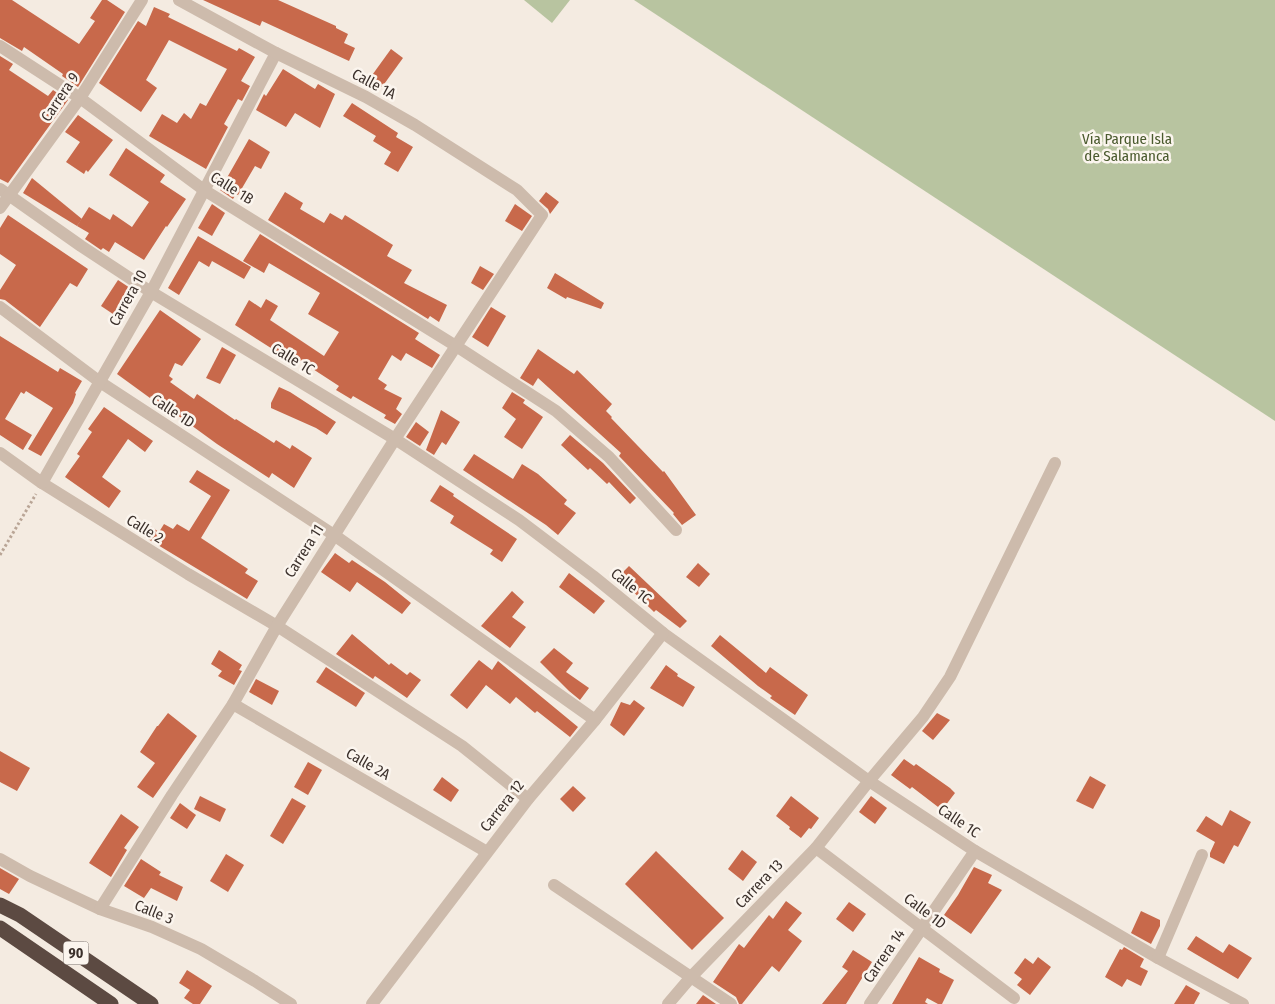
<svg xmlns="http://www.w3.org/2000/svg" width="1275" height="1004" font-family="'Fira Sans Condensed',sans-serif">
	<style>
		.green { fill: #b8c4a0 }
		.building { fill: #c8694b }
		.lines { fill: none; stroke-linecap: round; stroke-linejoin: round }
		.path { stroke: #b9a596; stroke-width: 3; stroke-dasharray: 2.5 2.5; stroke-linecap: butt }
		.street { stroke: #cdbbac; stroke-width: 12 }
		.highway { stroke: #5c4a42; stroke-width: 15 }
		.labels { text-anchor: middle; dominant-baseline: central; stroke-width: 5; stroke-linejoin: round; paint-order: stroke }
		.shield { fill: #fbf5ee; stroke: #756b66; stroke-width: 1 }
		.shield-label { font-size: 14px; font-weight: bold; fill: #3b302b }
		.street-label { font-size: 15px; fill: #3b302b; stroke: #fbf5ee }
		.park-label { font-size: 15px; fill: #4a5a2e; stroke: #fbf5ee }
	</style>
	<rect width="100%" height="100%" fill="#f4ebe1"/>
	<g class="green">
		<polygon points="524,0 570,0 552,23"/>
		<polygon points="634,0 1275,0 1275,421"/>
	</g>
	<g class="building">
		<polygon points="0,0 12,0 79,44 95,21 90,18 102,0 107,0 125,12 78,87 62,76 63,74 24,47 22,51 0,38"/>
		<polygon points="203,0 278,0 336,26 336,28 348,34 344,43 355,48 349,61 262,21 260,26"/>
		<polygon points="154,7 170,14 168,17 237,51 239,48 255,57 241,81 250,86 242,101 238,99 224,124 228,127 206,169 149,136 162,114 177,123 184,113 191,119 200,103 206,106 227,69 169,40 146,80 157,88 141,112 99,83 138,21 146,26"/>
		<polygon points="391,49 403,58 382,87 370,78"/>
		<polygon points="0,56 13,64 9,70 48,96 53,90 68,100 8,183 0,179"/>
		<polygon points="283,69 315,89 318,84 335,94 320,128 295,113 286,127 256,110 264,94 266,96"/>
		<polygon points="352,103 398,133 396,137 413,147 398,172 384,164 391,152 373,141 376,136 343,116"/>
		<polygon points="78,115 113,140 88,172 86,170 84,174 66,162 80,142 65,132"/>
		<polygon points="249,139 270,152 261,169 255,166 238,195 236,194 233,199 220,190"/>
		<polygon points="126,148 165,175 160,182 186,199 167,227 166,226 144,260 115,242 109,252 103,248 101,250 85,239 89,233 77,226 89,207 110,220 113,214 132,227 149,202 109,175"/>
		<polygon points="32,178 82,219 77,226 23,193"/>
		<polygon points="285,192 303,203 300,209 324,223 330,213 342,220 345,215 393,245 387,256 412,270 404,283 447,305 439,322 430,316 428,319 268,220"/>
		<polygon points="546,192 559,202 550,214 548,209 539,201"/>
		<polygon points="212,204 225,213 212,236 198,228"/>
		<polygon points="515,204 532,216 522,231 505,221"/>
		<polygon points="8,215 88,269 77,287 70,283 40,327 5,300 0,299 0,290 16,265 0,254 0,228"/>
		<polygon points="260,234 419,333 415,339 440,355 432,368 406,353 401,361 392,355 378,379 387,385 384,389 402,398 396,409 402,414 395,424 384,418 386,415 353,396 351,399 336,390 339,386 299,360 296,364 235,325 249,300 261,308 266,299 278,306 270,320 324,356 339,332 308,314 320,293 269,263 264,273 243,261"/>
		<polygon points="198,236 251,267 244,279 212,261 209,267 199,261 179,295 168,288"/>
		<polygon points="480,266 494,274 483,290 471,283"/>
		<polygon points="555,273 604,303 601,309 567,297 566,299 547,288"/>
		<polygon points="118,280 133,290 116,316 101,306"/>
		<polygon points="491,307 506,316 488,347 472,337"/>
		<polygon points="160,310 201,339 182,366 175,363 169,376 173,379 170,382 194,399 197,394 235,420 236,419 274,443 276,440 290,449 292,445 312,458 294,488 272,473 269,478 217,444 151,396 150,398 117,374"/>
		<polygon points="0,336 58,372 60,368 82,381 75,393 76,394 73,403 41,456 28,449 53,408 26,391 24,394 21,392 5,419 32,435 23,450 0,435"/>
		<polygon points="222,347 236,355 220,384 206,378"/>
		<polygon points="538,349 574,374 577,370 612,404 606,411 612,417 611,418 663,472 664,471 696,515 682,525 673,514 674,513 619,456 621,453 538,378 533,386 520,378"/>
		<polygon points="279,387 290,392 336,422 327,435 316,428 271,408 271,403"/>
		<polygon points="512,392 525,400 523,403 543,417 522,449 504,437 516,419 502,408"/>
		<polygon points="104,407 153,441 145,452 128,439 102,477 121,491 109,508 65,477 80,456 77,454 92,432 88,429"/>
		<polygon points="441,410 460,422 446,445 442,442 434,455 426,450"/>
		<polygon points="416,422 429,432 420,446 406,437"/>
		<polygon points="570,435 603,463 636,498 630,504 609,482 607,484 590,468 588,470 561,445"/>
		<polygon points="474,454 513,479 522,464 538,474 567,500 564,504 576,513 558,535 546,525 463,470"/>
		<polygon points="197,470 230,490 201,538 248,569 245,573 258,581 247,599 143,536 150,526 159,532 164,524 173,529 177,524 189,531 211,496 189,482"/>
		<polygon points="440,485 454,494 453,496 517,539 502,562 490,554 493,550 450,523 454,516 430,501"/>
		<polygon points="335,553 349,563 352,560 385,582 411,603 402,614 357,582 350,592 321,572"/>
		<polygon points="698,563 710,574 699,587 686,577"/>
		<polygon points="629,566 687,621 680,628 656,610 654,612 618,577"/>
		<polygon points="569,573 605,601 594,614 559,587"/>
		<polygon points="512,591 524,602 512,617 526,627 510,648 481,626"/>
		<polygon points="352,634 389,665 391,663 407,675 410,672 421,680 407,698 375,676 373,679 336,654"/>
		<polygon points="720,635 766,673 770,667 808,695 795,715 770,698 772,696 758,686 711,646"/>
		<polygon points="554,648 573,663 566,672 589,688 580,700 569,691 540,662"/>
		<polygon points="219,650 242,665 239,670 242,671 234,685 218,676 222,671 211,664"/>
		<polygon points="479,660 492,670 498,661 578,727 570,737 537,711 535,713 516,697 510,704 486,685 467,709 450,695"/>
		<polygon points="666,665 678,674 677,676 695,687 683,707 650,688"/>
		<polygon points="326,667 365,693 356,707 316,682"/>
		<polygon points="256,679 279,691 272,705 249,692"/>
		<polygon points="634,700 645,708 624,736 610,725 621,702 630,705"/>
		<polygon points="168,713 197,736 153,798 137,787 155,763 140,752 157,726 158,726"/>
		<polygon points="937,713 950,720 933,740 922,731"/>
		<polygon points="0,751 30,768 17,791 0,782"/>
		<polygon points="904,759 914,766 916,764 950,788 955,793 942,810 912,787 910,789 891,775"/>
		<polygon points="308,762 322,770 308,795 294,787"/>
		<polygon points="1090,776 1106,785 1093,809 1076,801"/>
		<polygon points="442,777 459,790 451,802 433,790"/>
		<polygon points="573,786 586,798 573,812 560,799"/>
		<polygon points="200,796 226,809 220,822 194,809"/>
		<polygon points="791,796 819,818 811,829 809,828 801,838 789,829 790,827 776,816"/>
		<polygon points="871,796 887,808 875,824 859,812"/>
		<polygon points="292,798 306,806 283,844 270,836"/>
		<polygon points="180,803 196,815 187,829 170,818"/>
		<polygon points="1230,810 1251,822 1238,847 1234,845 1224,864 1210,857 1210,853 1215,842 1196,831 1206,816 1222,826"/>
		<polygon points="121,814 139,827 124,848 127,850 111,877 89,863"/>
		<polygon points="742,850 757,862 743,881 728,869"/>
		<polygon points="656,851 724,918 692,950 625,884"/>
		<polygon points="226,854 244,865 228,892 210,881"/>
		<polygon points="141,859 161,872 159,875 183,887 177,901 151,888 144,898 124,886"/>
		<polygon points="974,867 992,875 988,883 1002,890 971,934 944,915 958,895"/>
		<polygon points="0,868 19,879 9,894 0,889"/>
		<polygon points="786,901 802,913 788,930 802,941 779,972 772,966 742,1004 739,1004 736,997 713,982 739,944 744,948 769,915 773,919"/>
		<polygon points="849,902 866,914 853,932 836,919"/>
		<polygon points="1141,911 1160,920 1160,926 1151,944 1131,933"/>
		<polygon points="1196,936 1223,953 1229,944 1252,958 1238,979 1187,949"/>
		<polygon points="1124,947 1144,959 1140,967 1148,971 1141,986 1127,979 1122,987 1105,977 1120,949 1122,950"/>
		<polygon points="853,950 872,962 846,1004 822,1004 848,971 842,967"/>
		<polygon points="919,957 940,969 939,972 954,980 942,1004 938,1004 927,998 925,1002 928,1004 892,1004"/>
		<polygon points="1038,957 1051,967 1030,995 1017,985 1022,979 1014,973 1025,958 1033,964"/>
		<polygon points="187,970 212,986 200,1004 193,1004 184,998 190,990 179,983"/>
		<polygon points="1186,985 1200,993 1194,1004 1174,1004"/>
		<polygon points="703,995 716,1004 696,1004"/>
	</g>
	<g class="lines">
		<polyline class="path" points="0,555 36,494"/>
		<g class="street">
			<polyline points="0,46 80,98 204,190 456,346 556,411 609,457 676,530"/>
			<polyline points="0,189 81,246 151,292 395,439 519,520 593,576 663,633 869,781 975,851 1158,958 1243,1004"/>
			<polyline points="0,208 80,98 142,0"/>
			<polyline points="0,307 100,382 334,535 595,720"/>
			<polyline points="0,453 42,483 188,574 277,626 462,746 528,799"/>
			<polyline points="42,483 151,292 276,53"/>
			<polyline points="233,704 487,852"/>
			<polyline points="816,848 1014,998"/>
			<polyline points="0,859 30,876 100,909 152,927 201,949 255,981 291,1004"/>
			<polyline points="554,885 731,1004"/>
			<polyline points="100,909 172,795 233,704 277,626 395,439 542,215 517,190 415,125 366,97 276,53 179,0"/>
			<polyline points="1158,958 1202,855"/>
			<polyline points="372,1004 528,799 595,720 663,633"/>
			<polyline points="668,1004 691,977 816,848 869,781 923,717 950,677 1055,463"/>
			<polyline points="870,1004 975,851"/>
		</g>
		<g class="highway">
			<polyline points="0,905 20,915 151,1004"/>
			<polyline points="0,928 111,1004"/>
		</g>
	</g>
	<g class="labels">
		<rect class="shield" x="63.5" y="941.5" width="25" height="23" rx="4"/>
		<g class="shield-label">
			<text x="76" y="953">90</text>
		</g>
		<g class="street-label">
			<text transform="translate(374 84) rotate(28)">Calle 1A</text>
			<text transform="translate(60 97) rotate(-56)">Carrera 9</text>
			<text transform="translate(232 188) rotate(32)">Calle 1B</text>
			<text transform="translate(128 298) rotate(-61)">Carrera 10</text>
			<text transform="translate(293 359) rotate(31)">Calle 1C</text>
			<text transform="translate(173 411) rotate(33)">Calle 1D</text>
			<text transform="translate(145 529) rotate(32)">Calle 2</text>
			<text transform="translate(304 551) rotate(-58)">Carrera 11</text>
			<text transform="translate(631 586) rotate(39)">Calle 1C</text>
			<text transform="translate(368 764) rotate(30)">Calle 2A</text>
			<text transform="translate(502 806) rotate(-52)">Carrera 12</text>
			<text transform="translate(959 821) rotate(34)">Calle 1C</text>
			<text transform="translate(759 884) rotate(-46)">Carrera 13</text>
			<text transform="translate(925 911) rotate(37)">Calle 1D</text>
			<text transform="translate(154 912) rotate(22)">Calle 3</text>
			<text transform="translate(884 956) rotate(-56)">Carrera 14</text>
		</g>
		<g class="park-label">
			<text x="1127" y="139">Vía Parque Isla<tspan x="1127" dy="17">de Salamanca</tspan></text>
		</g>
	</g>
</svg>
